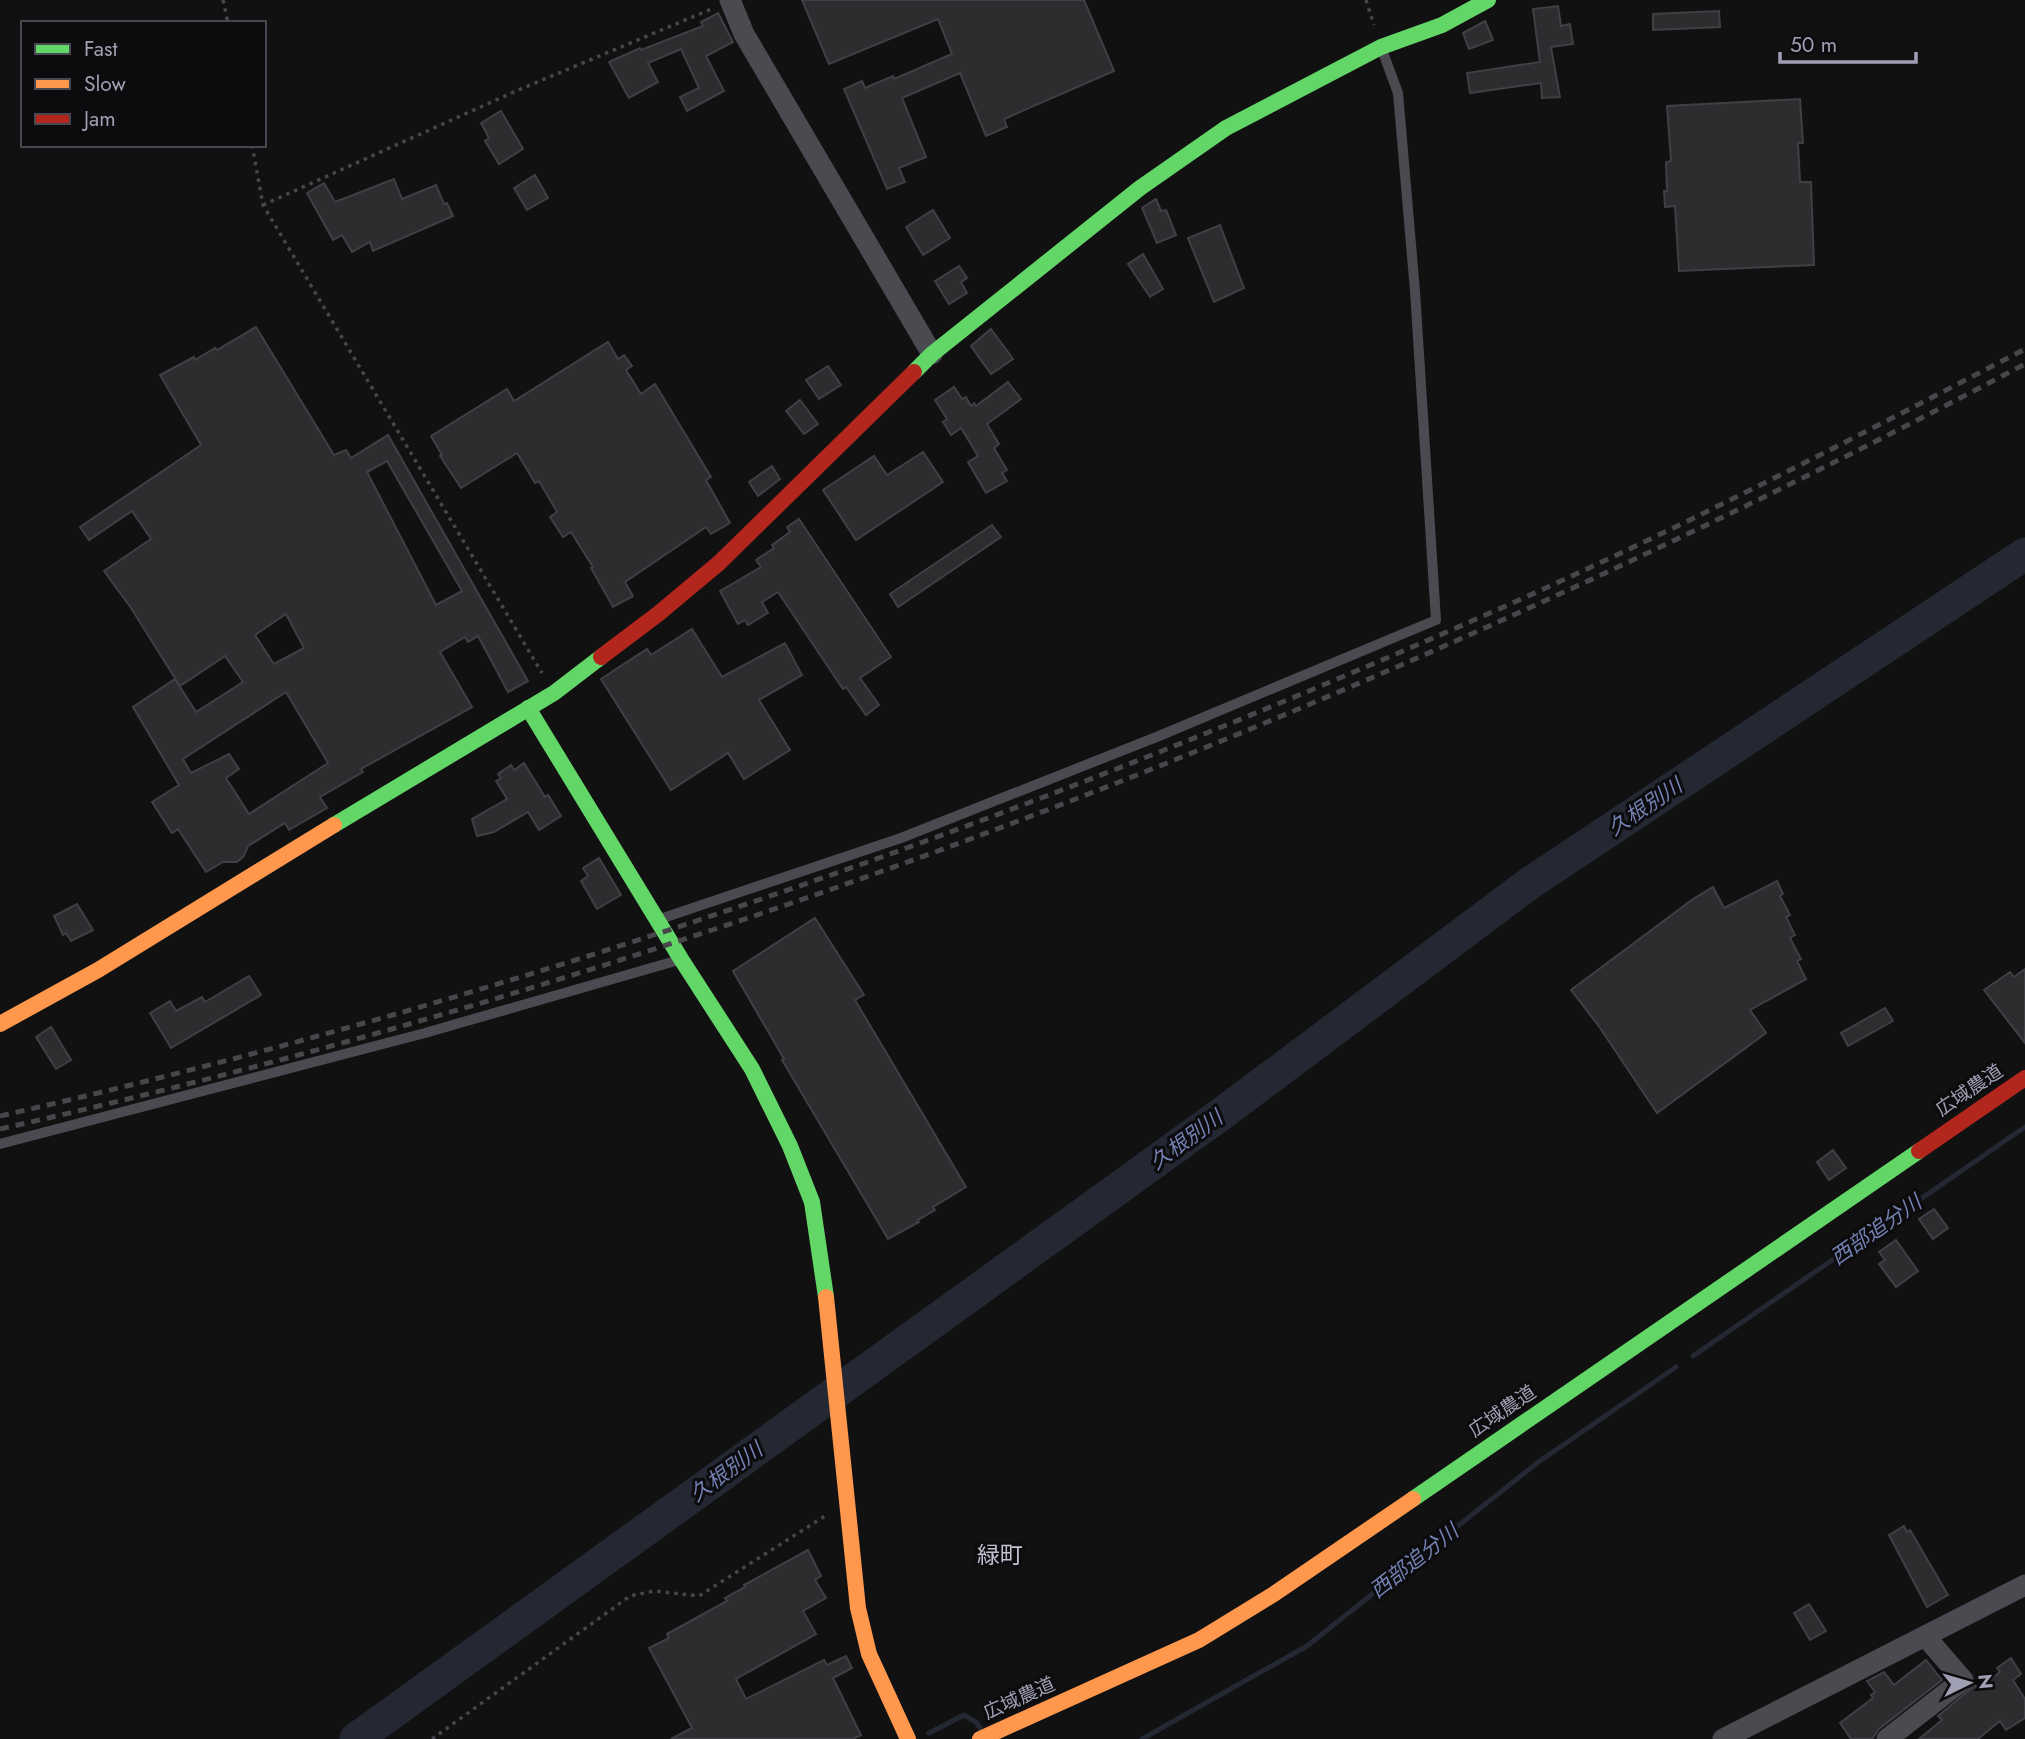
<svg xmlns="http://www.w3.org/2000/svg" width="2025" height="1739" font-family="Jost,'Noto Sans JP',sans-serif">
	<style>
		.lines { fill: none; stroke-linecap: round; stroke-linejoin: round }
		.stream { stroke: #242833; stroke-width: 5 }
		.river { stroke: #242833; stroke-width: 33 }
		.building { fill: #2d2d2f; stroke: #403f45; stroke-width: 2; fill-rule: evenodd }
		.path { stroke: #46464c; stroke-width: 3.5; stroke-dasharray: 3.5 5; stroke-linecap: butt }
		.lane { stroke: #4a4a51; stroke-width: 10 }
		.street { stroke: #4a4a51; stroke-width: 21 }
		.fast { stroke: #63d668; stroke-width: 16 }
		.slow { stroke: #ff974d; stroke-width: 16 }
		.jam { stroke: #b3261e; stroke-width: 16 }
		.rail { stroke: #47464b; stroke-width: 5; stroke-dasharray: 9 7; stroke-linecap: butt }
		.labels { text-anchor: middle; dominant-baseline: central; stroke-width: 6; stroke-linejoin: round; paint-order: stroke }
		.street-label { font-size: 19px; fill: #a0a0b4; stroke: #0c0b0d }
		.water-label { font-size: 21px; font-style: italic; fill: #7381b3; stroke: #0c0b0d }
		.quarter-label { font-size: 23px; fill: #c2c1d0; stroke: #0c0b0d }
	</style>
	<rect width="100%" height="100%" fill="#111"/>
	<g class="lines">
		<g class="stream">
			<polyline points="1693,1356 2025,1127"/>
			<polyline points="929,1733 964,1715 976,1722 980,1728"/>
			<polyline points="1142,1739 1307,1646 1537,1463 1676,1367"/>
		</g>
		<polyline class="river" points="356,1739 1224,1112 1530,883 2025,554"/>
	</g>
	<g class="building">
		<polygon points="802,0 1084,0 1114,71 1004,119 1007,127 986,136 960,73 902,98 926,157 899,168 905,182 887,189 844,89 862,81 865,88 893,76 894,79 952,54 938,19 829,64"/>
		<polygon points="1558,6 1561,26 1570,24 1573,44 1551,47 1560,97 1542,98 1541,83 1470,93 1467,73 1540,62 1533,9"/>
		<polygon points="1719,11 1720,27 1653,30 1653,14"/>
		<polygon points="718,13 733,42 706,56 724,91 687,111 680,97 699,88 681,49 648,63 658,82 629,98 609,62 640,48 641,50 703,26 701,22"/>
		<polygon points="1485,21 1493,40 1469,49 1463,33"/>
		<polygon points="1800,99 1803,143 1798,143 1800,182 1811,182 1814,265 1679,271 1675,206 1665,207 1664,191 1667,191 1666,162 1671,161 1667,106"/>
		<polygon points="501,111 523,149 499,164 485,141 489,138 481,123"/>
		<polygon points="535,175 548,198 527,210 514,188"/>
		<polygon points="394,179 402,199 436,185 444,204 447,203 453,216 373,251 370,242 352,252 342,235 333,240 307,193 324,183 335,202"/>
		<polygon points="1156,199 1161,211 1166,210 1176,235 1157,243 1142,208"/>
		<polygon points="933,210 950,238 923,255 906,227"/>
		<polygon points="1220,225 1244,288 1214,302 1188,238"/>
		<polygon points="1143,254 1163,289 1150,297 1128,264"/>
		<polygon points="959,266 967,278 961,282 967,293 949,304 935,281"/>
		<path d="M256 327 334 455 346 450 351 458 388 435 528 681 508 692 478 636 468 642 465 637 440 652 472 707 361 769 363 772 320 797 327 808 289 830 285 823 248 846 244 856 237 862H223L206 872 178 829 172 833 152 802 179 785 133 707 175 679 196 712 243 682 225 656 180 686 131 608 104 571 151 539 132 511 89 540 80 527 201 445 160 375 194 357 195 360 215 348 217 350ZM387 461 462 591 436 605 367 472ZM286 614 304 648 274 664 255 635ZM286 692 328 763 249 814 226 778 239 769 229 754 191 773 183 759Z"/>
		<polygon points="991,329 1013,359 991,374 971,346"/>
		<polygon points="608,342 618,359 624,355 632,366 626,370 641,394 655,384 711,477 706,480 730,523 711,534 706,527 625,582 633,596 613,607 591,568 593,567 571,532 563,537 550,517 557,512 539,481 535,483 517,453 461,488 440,456 442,455 431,436 507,389 514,401"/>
		<polygon points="828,366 841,385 819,399 806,380"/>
		<polygon points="1008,382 1021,399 987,424 999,444 994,448 1007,470 1002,473 1007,481 986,493 968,462 978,456 961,428 951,435 943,422 947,419 935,400 954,387 962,399 966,397 971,406 974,403 976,406"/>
		<polygon points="800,400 818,424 804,434 786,411"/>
		<polygon points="923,452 943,482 856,540 823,490 874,456 887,475"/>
		<polygon points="772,466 780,479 758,496 749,482"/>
		<polygon points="799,519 891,657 860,678 879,705 866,715 846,687 843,689 778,592 762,602 768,613 748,625 745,620 738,624 720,591 761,567 756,560 774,548 772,545 790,532 787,527"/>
		<polygon points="992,525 1001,537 898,607 890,594"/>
		<polygon points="692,629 722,677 785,643 802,675 759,700 790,750 744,779 728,753 671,790 601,679 647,649 651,655"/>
		<polygon points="524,763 545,797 548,795 561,816 539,830 528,812 494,832 477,836 472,819 507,799 496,781 501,778 498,774 511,765 514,770"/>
		<polygon points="599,858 621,895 597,909 581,881 588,876 583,868"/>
		<polygon points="1777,881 1783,894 1780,896 1790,915 1786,917 1795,935 1790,938 1801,959 1797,961 1806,979 1750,1010 1766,1033 1657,1113 1598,1025 1571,990 1693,899 1713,887 1724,908"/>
		<polygon points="77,904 93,930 71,941 66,933 63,935 54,916"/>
		<polygon points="815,918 864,995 855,1000 966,1187 933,1207 935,1210 918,1220 919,1222 888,1239 782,1060 784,1059 733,971"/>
		<polygon points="2025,969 2025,1043 1984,990 2010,972 2014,977"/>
		<polygon points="249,976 261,995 171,1048 150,1013 170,1001 176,1011 202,997 205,1002"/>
		<polygon points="1885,1008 1893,1021 1848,1046 1841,1033"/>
		<polygon points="51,1027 71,1060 56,1069 36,1037"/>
		<polygon points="1833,1150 1846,1168 1829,1180 1817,1162"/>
		<polygon points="1934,1209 1948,1228 1933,1239 1919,1219"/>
		<polygon points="1896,1240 1918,1271 1896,1287 1879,1264 1885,1260 1879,1252"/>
		<polygon points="1904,1526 1907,1532 1910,1530 1948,1595 1927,1607 1889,1535"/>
		<polygon points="808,1550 821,1576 815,1580 826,1598 803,1611 816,1634 736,1679 746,1699 824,1660 827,1665 846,1656 852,1668 833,1678 861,1735 853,1739 671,1739 692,1728 649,1648 669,1638 667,1634 727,1601 725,1598 745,1587 744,1585"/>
		<polygon points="1809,1604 1826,1631 1810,1640 1794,1613"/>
		<polygon points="2011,1658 2021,1674 2013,1680 2025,1699 2025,1718 2006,1730 2000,1721 1978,1739 1919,1739 1942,1720 1938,1716 1975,1685 1977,1688 2000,1672 1997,1668"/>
		<polygon points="1926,1660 1942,1680 1879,1729 1872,1739 1851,1739 1840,1723 1873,1698 1871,1695 1875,1692 1867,1681 1884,1672 1894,1685"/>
	</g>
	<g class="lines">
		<g class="path">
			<polyline points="223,0 228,23"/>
			<polyline points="1366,0 1374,25"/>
			<polyline points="252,145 263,205 542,673"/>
			<polyline points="263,205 516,91 714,8"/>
			<polyline points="432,1739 630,1596 654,1591 699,1596 825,1516"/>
		</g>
		<g class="lane">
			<polyline points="660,919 901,838 1159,736 1436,620 1415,291 1398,93 1381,47"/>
			<polyline points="0,1144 425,1033 679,960"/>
		</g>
		<g class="street">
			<polyline points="730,0 744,34 932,354"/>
			<polyline points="1723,1739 2025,1585"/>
			<polyline points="1887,1739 1963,1680 1925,1636"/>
		</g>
		<g class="fast">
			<polyline points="914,372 932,354 1140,188 1226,128 1381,47 1442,25 1488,0"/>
			<polyline points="528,708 681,959 752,1069 790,1146 812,1202 826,1297"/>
			<polyline points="334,825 554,693 601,657"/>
			<polyline points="1413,1499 1919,1151"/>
		</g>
		<g class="slow">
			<polyline points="0,1024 98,970 334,825"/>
			<polyline points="826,1297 858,1608 869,1654 908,1739"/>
			<polyline points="980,1739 1199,1640 1274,1594 1413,1499"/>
		</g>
		<g class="jam">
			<polyline points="601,657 658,614 719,563 914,372"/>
			<polyline points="1919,1151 2025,1078"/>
		</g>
		<g class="rail">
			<path d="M0 1116C528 996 1043 814 1537 592 1702 517 1864 433 2025 349"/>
			<path d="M0 1129C706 970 1386 702 2025 364"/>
		</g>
	</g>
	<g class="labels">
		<g class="street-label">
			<text transform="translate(1969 1090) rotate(-34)">広域農道</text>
			<text transform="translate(1502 1411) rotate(-34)">広域農道</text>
			<text transform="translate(1019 1698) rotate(-24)">広域農道</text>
		</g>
		<g class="water-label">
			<text transform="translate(1645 807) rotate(-34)">久根別川</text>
			<text transform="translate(1186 1140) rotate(-36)">久根別川</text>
			<text transform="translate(1876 1230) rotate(-35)">西部追分川</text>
			<text transform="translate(726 1472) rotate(-36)">久根別川</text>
			<text transform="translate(1414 1561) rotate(-38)">西部追分川</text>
		</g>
		<g class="quarter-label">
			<text x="1000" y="1555">緑町</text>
		</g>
	</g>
	<rect x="21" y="21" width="245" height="126" fill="#0c0b0d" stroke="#474750" stroke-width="2"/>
	<rect x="35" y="44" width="35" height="10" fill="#63d668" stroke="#474750" stroke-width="2"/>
	<text x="84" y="56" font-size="21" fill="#a0a0b4">Fast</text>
	<rect x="35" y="79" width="35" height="10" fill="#ff974d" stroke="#474750" stroke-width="2"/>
	<text x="84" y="91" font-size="21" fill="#a0a0b4">Slow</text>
	<rect x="35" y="114" width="35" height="10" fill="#b3261e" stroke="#474750" stroke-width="2"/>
	<text x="84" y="126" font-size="21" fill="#a0a0b4">Jam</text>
	<g transform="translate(1969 1683) rotate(85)" stroke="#0c0b0d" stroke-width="5" paint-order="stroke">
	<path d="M0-5L12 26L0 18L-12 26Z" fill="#a0a0b4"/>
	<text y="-10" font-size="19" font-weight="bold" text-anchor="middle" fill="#a0a0b4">N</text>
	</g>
	<path d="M1780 52v10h136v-10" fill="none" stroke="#a0a0b4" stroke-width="3.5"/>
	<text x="1790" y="52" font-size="21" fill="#a0a0b4" stroke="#0c0b0d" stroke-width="5" paint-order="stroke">50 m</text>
</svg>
